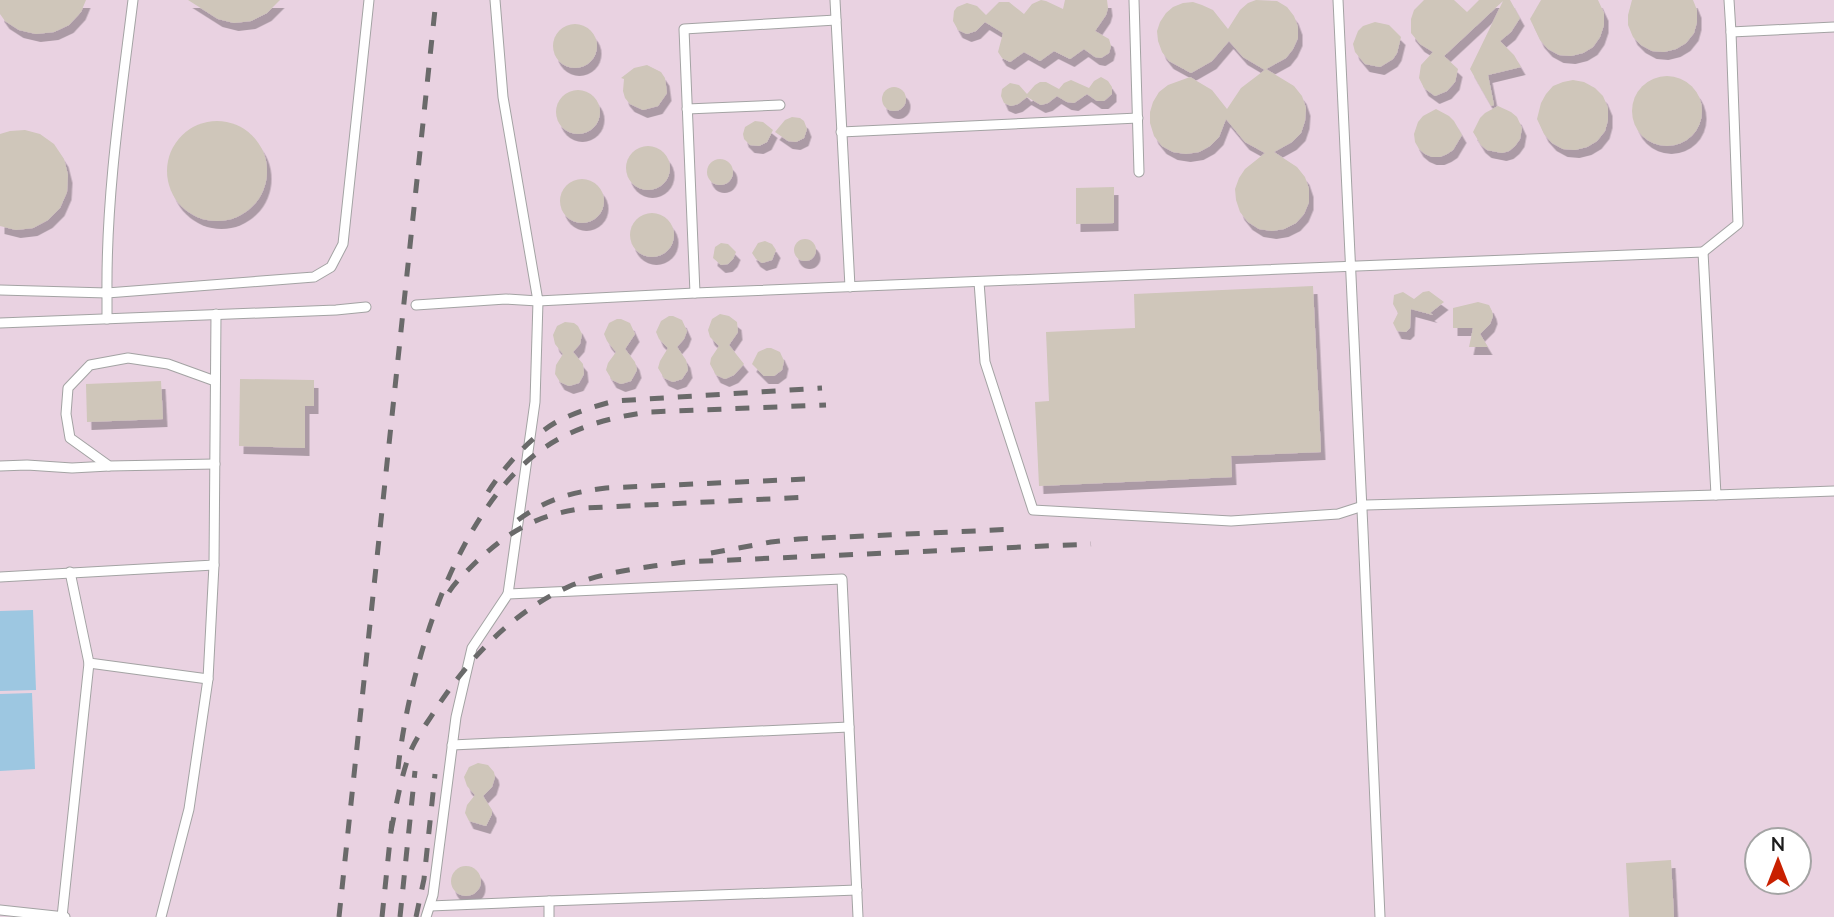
<svg xmlns="http://www.w3.org/2000/svg" width="1834" height="917" font-family="Mulish,sans-serif">
	<style>
		.industrial { fill: #e9d2e1; fill-rule: evenodd }
		.water { fill: #9dc7e1 }
		.building { fill: #cfc6ba; filter: url(#shadow) }
		.lines { fill: none; stroke-linecap: round; stroke-linejoin: round }
		.service-casing { stroke: #a3a3a3; stroke-width: 11 }
		.service { stroke: #fff; stroke-width: 9 }
		.rail { stroke: #6a6a6a; stroke-width: 5; stroke-dasharray: 14 14; stroke-linecap: butt }
	</style>
	<defs>
		<filter id="shadow"><feDropShadow dx="4.5" dy="8" stdDeviation="0" flood-color="#0004"/></filter>
	</defs>
	<rect width="100%" height="100%" fill="#efece1"/>
	<path class="industrial" d="M0 0H1834V917H0ZM1757 840H1799V882H1757Z"/>
	<g class="water">
		<polygon points="33,610 36,690 0,691 0,611"/>
		<polygon points="32,693 35,769 0,771 0,694"/>
	</g>
	<g class="building">
		<polygon points="0,0 86,0 81,12 69,25 54,32 36,34 19,30 5,21 0,14"/>
		<polygon points="188,0 280,0 267,13 251,21 234,23 218,19"/>
		<polygon points="1041,0 1046,1 1063,9 1065,0 1107,0 1108,8 1106,15 1095,31 1109,39 1111,46 1109,53 1101,58 1095,57 1084,49 1070,59 1054,51 1040,61 1024,52 1010,62 1002,58 998,52 1003,33 985,22 976,31 967,34 958,30 953,21 954,11 957,7 967,3 977,6 986,15 999,2 1009,2 1024,14 1032,4"/>
		<polygon points="1256,0 1277,1 1287,7 1294,16 1298,27 1298,38 1293,49 1286,58 1266,69 1294,86 1302,96 1306,108 1305,121 1301,133 1292,142 1274,152 1297,167 1305,177 1309,189 1309,202 1304,214 1296,223 1284,229 1272,231 1259,229 1248,222 1240,212 1236,200 1235,189 1239,178 1245,169 1265,153 1245,142 1226,119 1219,137 1210,146 1199,152 1186,154 1173,152 1162,146 1154,136 1150,123 1150,112 1153,102 1159,92 1168,85 1190,77 1212,90 1227,109 1241,88 1266,69 1265,70 1243,57 1229,41 1212,61 1191,73 1169,61 1162,52 1158,41 1157,31 1160,22 1166,13 1173,7 1183,3 1193,2 1202,5 1213,10 1228,29 1240,10 1248,3"/>
		<polygon points="1424,0 1454,0 1467,12 1479,0 1510,0 1520,18 1511,32 1500,41 1514,55 1521,67 1488,75 1494,105 1491,106 1470,69 1503,1 1444,56 1458,69 1455,82 1447,91 1435,96 1424,88 1419,78 1421,65 1433,52 1420,44 1411,33 1411,19 1414,10"/>
		<polygon points="1541,0 1598,0 1604,13 1604,25 1600,37 1593,47 1583,53 1571,56 1559,55 1548,49 1540,40 1530,19"/>
		<polygon points="1632,0 1693,0 1697,10 1697,22 1694,33 1686,43 1676,49 1664,52 1652,51 1641,45 1633,37 1628,25 1628,15"/>
		<polygon points="1375,22 1389,25 1401,37 1397,53 1393,59 1380,67 1365,64 1355,52 1353,44 1358,31 1363,26"/>
		<circle cx="575" cy="46" r="22"/>
		<polygon points="647,65 661,72 665,78 667,93 658,106 643,110 630,104 625,98 623,91 624,79 621,78 634,68"/>
		<circle cx="1667" cy="111" r="35"/>
		<polygon points="1101,77 1108,81 1112,87 1112,94 1104,101 1097,101 1087,94 1074,103 1067,102 1057,96 1048,103 1041,105 1027,97 1018,104 1011,106 1004,103 1001,96 1002,89 1010,83 1019,85 1027,94 1035,85 1040,82 1046,82 1059,89 1064,83 1071,80 1089,88 1094,81"/>
		<polygon points="1573,80 1584,82 1595,88 1603,96 1608,108 1608,120 1605,131 1597,141 1587,147 1575,150 1563,149 1552,143 1544,134 1537,119 1541,103 1546,94 1553,86 1563,82"/>
		<circle cx="894" cy="99" r="12"/>
		<circle cx="578" cy="112" r="22"/>
		<polygon points="1498,106 1511,112 1517,117 1522,128 1520,139 1515,146 1509,151 1502,153 1487,150 1481,145 1473,132 1480,118 1485,113"/>
		<polygon points="1436,109 1449,116 1454,121 1462,135 1453,150 1447,154 1440,157 1432,157 1425,154 1419,149 1415,142 1414,134 1418,122 1423,116"/>
		<polygon points="792,117 800,118 804,121 807,129 804,138 796,142 788,141 775,132 785,120"/>
		<polygon points="755,121 763,122 773,130 767,142 759,146 750,145 744,139 743,134 745,127"/>
		<circle cx="217" cy="171" r="50"/>
		<polygon points="25,130 40,134 54,144 64,159 68,175 67,192 60,208 48,220 33,228 16,230 0,226 0,134 10,131"/>
		<circle cx="648" cy="168" r="22"/>
		<circle cx="720" cy="172" r="13"/>
		<circle cx="582" cy="201" r="22"/>
		<polygon points="1114,187 1114,223 1076,224 1076,188"/>
		<circle cx="652" cy="235" r="22"/>
		<circle cx="805" cy="250" r="11"/>
		<polygon points="765,241 772,244 776,250 772,260 762,263 756,259 752,253 758,243"/>
		<polygon points="721,243 728,244 736,252 733,259 728,264 721,265 713,258 715,247"/>
		<polygon points="1313,286 1321,452 1231,456 1232,477 1039,486 1035,402 1049,401 1046,332 1135,328 1134,294"/>
		<polygon points="1429,291 1444,302 1430,313 1433,315 1411,309 1410,328 1406,332 1397,331 1393,323 1398,313 1393,304 1394,295 1403,292 1414,299 1423,292"/>
		<polygon points="1478,302 1489,305 1492,311 1493,316 1490,324 1480,334 1488,347 1469,347 1473,328 1453,328 1453,308"/>
		<polygon points="720,314 729,316 737,322 738,332 729,345 744,364 734,375 725,379 716,375 710,364 711,358 719,346 710,337 708,330 712,319"/>
		<polygon points="669,316 673,316 682,320 687,331 684,339 677,347 686,360 688,370 682,379 673,382 664,378 658,368 660,361 668,348 659,339 656,332 661,321"/>
		<polygon points="617,319 621,319 630,323 635,334 625,349 635,362 637,370 631,381 621,384 612,380 606,370 608,363 616,352 607,341 604,334 609,323"/>
		<polygon points="565,322 574,323 578,326 582,334 580,344 573,352 583,364 584,374 579,383 569,386 560,382 555,374 556,365 563,354 555,344 553,335 557,326"/>
		<polygon points="767,348 771,348 780,352 784,361 782,370 774,376 764,376 752,364 758,352"/>
		<polygon points="240,379 314,380 314,406 305,406 305,448 239,446"/>
		<polygon points="161,381 163,419 87,422 86,384"/>
		<polygon points="478,763 488,765 494,772 495,777 492,787 483,796 492,810 492,814 486,826 469,821 465,813 467,805 475,795 467,786 464,777 469,767"/>
		<polygon points="1671,860 1674,917 1629,917 1626,863"/>
		<circle cx="466" cy="881" r="15"/>
	</g>
	<g class="lines">
		<g class="service-casing">
			<g id="service">
				<polyline points="495,0 503,97 538,301 695,293 1703,252 1716,495 1834,491"/>
				<polyline points="835,0 850,287"/>
				<polyline points="1134,0 1139,172"/>
				<polyline points="1338,0 1363,531 1380,917"/>
				<polyline points="1729,0 1731,32 1834,27"/>
				<polyline points="687,109 780,105"/>
				<polyline points="841,132 1138,118"/>
				<polyline points="1703,252 1738,224 1731,32"/>
				<polyline points="979,282 985,362 1033,510 1231,521 1338,514 1366,505 1716,495"/>
				<path d="M0 290 107 293C106 195 121 97 133 0"/>
				<polyline points="695,293 684,29 836,20"/>
				<polyline points="416,305 506,299 538,301 535,402 508,594"/>
				<polyline points="107,319 107,293 314,277 331,267 343,244 369,0"/>
				<polyline points="0,323 336,310 366,307"/>
				<polyline points="215,464 109,466 70,438 66,414 68,388 90,365 128,358 168,364 215,381"/>
				<polyline points="0,466 27,465 72,468 109,466"/>
				<polyline points="70,572 89,663 208,679"/>
				<polyline points="0,577 214,565 216,314"/>
				<polyline points="452,745 849,727"/>
				<polyline points="549,901 857,890"/>
				<polyline points="430,906 549,901 549,917"/>
				<polyline points="0,910 65,917"/>
				<polyline points="62,917 89,663"/>
				<polyline points="161,917 189,809 208,679 214,565"/>
				<polyline points="426,917 433,895 456,717 472,648 508,594 842,579 858,917"/>
			</g>
		</g>
		<use href="#service" class="service"/>
		<g class="rail">
			<path d="M488 492C504 467 532 435 558 421 576 412 595 406 615 401L822 388"/>
			<path d="M518 520C547 499 572 492 606 488L805 479"/>
			<polyline points="711,553 771,542 799,539 1017,529"/>
			<path d="M449 592C456 581 466 572 475 563 510 530 537 515 585 508L809 497"/>
			<path d="M398 769C409 667 456 509 544 448 576 426 612 417 649 412L826 405"/>
			<path d="M391 831C397 803 401 774 412 748 418 735 427 723 434 712 468 659 512 612 570 586 606 571 646 567 685 562L1091 544"/>
			<polyline points="339,917 436,0"/>
			<polyline points="382,917 392,821"/>
			<polyline points="400,917 415,771"/>
			<polyline points="416,917 424,879 435,774"/>
		</g>
	</g>
	<g transform="translate(1778 861)"><circle r="33" fill="#ffffff" stroke="#a4a4a4" stroke-width="2"/>
	<path d="M0-5L12 26L0 18L-12 26Z" fill="#c92000"/>
	<text y="-10" font-size="19" font-weight="bold" text-anchor="middle" fill="#1c1c1c">N</text>
	</g>
</svg>
